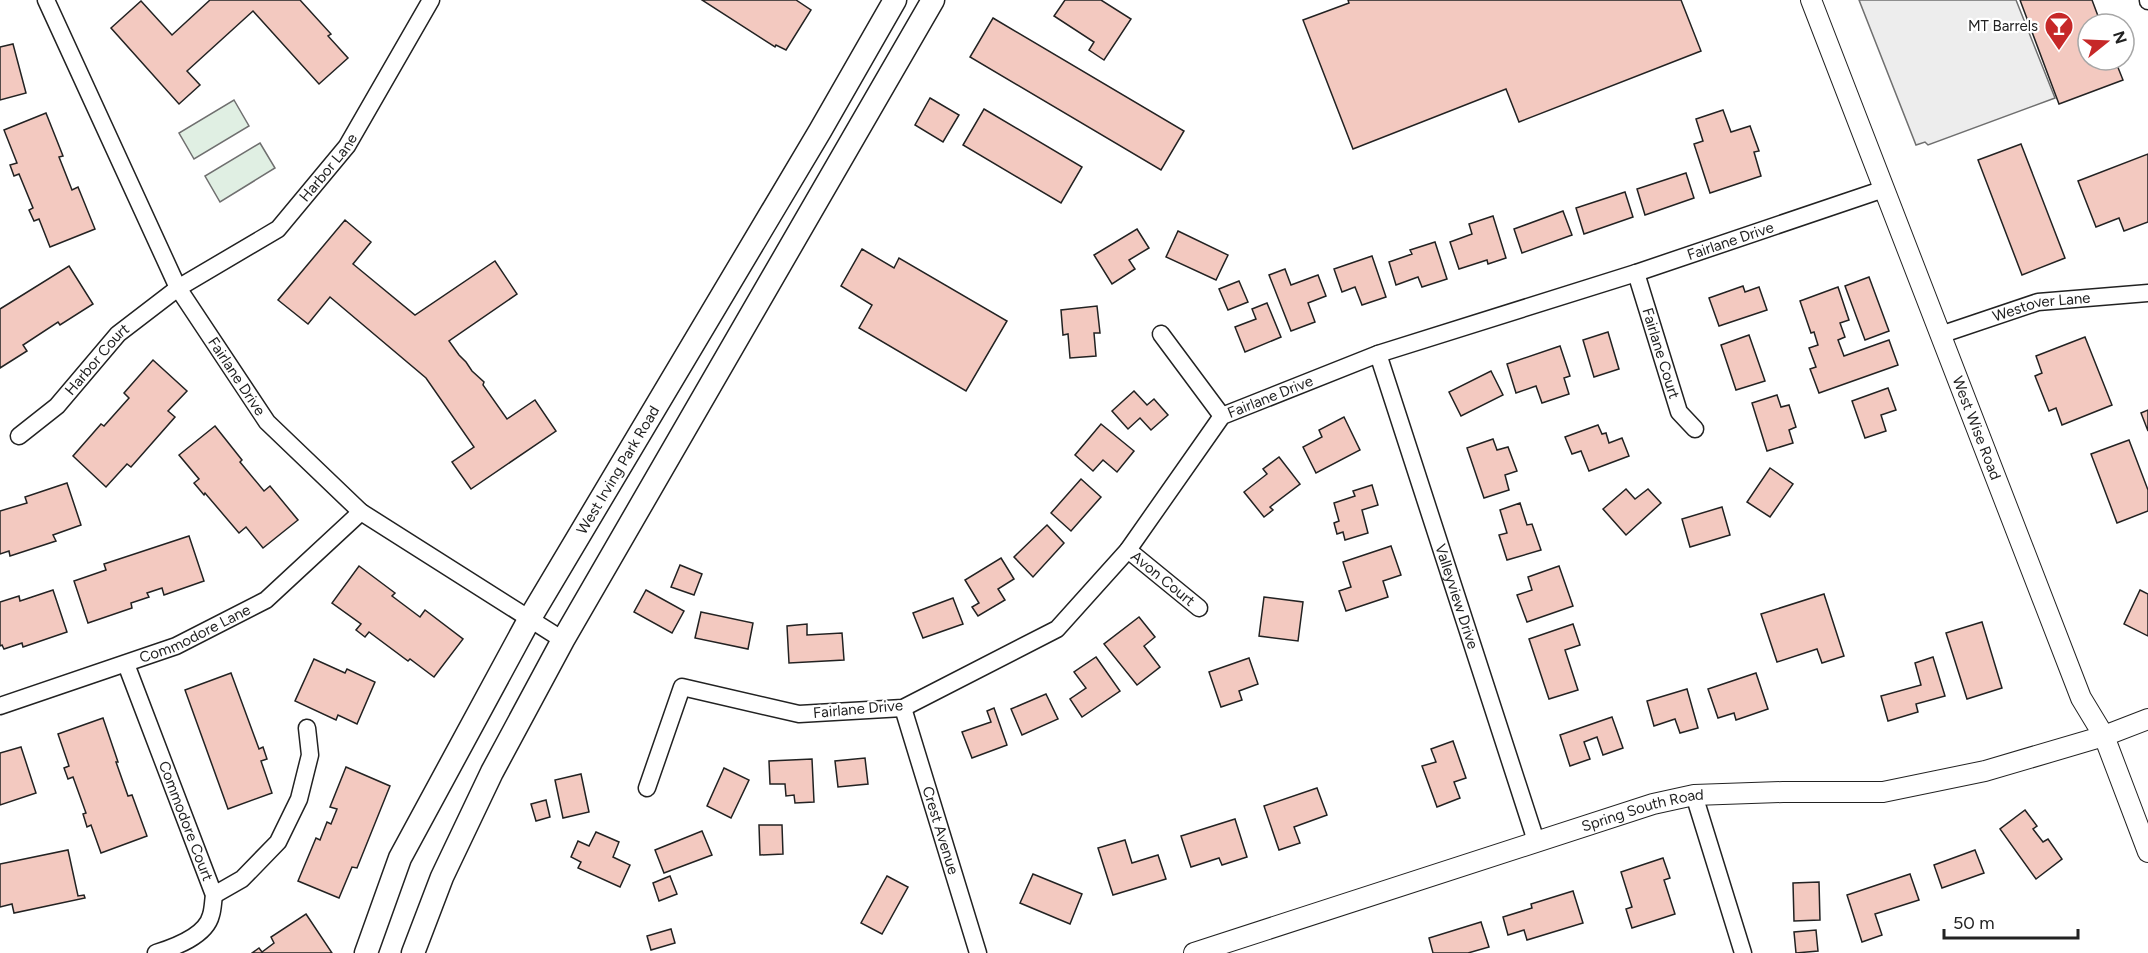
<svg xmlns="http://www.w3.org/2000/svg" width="2148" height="953" font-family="Figtree,sans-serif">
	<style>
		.green { fill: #e0efe3; stroke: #6f6f6f; stroke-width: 1.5 }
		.parking { fill: #ededed; stroke: #6f6f6f; stroke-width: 1.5 }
		.building { fill: #f3c9c0; stroke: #222; stroke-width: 1.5 }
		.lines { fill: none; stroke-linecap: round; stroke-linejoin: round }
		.minor-casing { stroke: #222; stroke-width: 19 }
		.tertiary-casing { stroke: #222; stroke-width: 22 }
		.secondary-casing { stroke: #222; stroke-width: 25 }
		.minor { stroke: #fff; stroke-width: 16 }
		.tertiary { stroke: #fff; stroke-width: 20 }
		.secondary { stroke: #fff; stroke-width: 22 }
		.labels { text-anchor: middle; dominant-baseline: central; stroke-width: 4.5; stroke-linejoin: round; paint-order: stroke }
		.poi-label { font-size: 15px; fill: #222; stroke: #fff; text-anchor: end }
		.street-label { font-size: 15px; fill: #222; stroke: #fff }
	</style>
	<rect width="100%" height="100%" fill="#fff"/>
	<g class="green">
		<polygon points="234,100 249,126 194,159 179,133"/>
		<polygon points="260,143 275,168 220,202 205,176"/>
	</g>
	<polygon class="parking" points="1859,0 2016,0 2055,98 1928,145 1925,142 1916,145"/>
	<g class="building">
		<polygon points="210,0 300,0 331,34 328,36 348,58 319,84 253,11 187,71 200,85 179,104 111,28 141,1 172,35"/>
		<polygon points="702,0 796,0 811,10 786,50 776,45 775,47"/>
		<polygon points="1065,0 1101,0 1131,19 1104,60 1089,50 1094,42 1054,16"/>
		<polygon points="1348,0 1681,0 1701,51 1519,122 1506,89 1353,149 1303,20 1349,3"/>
		<polygon points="2020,0 2092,0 2101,24 2088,24 2088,60 2115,60 2123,80 2059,104"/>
		<polygon points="993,18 1184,131 1161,170 970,57"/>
		<polygon points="13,44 26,93 0,100 0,47"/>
		<polygon points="930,98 959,115 943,142 915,125"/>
		<polygon points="984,109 1082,167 1061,203 963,145"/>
		<polygon points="1723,110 1731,132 1750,126 1759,151 1754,152 1761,176 1710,193 1694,144 1703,141 1696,119"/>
		<polygon points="46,113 63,156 59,157 72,190 78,187 95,229 50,247 39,219 34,221 29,210 33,208 19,174 14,176 10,165 17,163 4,130"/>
		<polygon points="2021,144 2065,258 2022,275 1978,160"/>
		<polygon points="2148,154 2148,222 2124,231 2119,218 2096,227 2078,181"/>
		<polygon points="1686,173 1694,198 1645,215 1637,189"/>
		<polygon points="1625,192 1633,217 1584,234 1576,208"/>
		<polygon points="1563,211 1572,235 1522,253 1514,229"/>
		<polygon points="1493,216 1506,258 1488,264 1487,260 1459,269 1450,242 1472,234 1469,224"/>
		<polygon points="345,220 371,242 353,264 415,315 495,261 517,294 449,341 459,355 466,362 472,371 484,382 483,385 507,419 535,400 556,431 471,489 452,462 474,447 426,378 330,297 308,324 278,300"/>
		<polygon points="1137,229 1149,248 1129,260 1135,269 1112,284 1094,255"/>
		<polygon points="1178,231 1228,255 1216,280 1166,257"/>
		<polygon points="1435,242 1447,279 1422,287 1418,277 1396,285 1389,262 1412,254 1410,250"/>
		<polygon points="862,249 894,268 899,258 1007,321 966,391 859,328 872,305 841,286"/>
		<polygon points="1372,256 1386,297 1362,305 1355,287 1342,292 1334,269"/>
		<polygon points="69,266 93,304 60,325 58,322 23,345 27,351 0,368 0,309"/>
		<polygon points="1285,269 1291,285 1318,275 1326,296 1308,303 1315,322 1291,331 1269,275"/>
		<polygon points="1869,277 1889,331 1865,340 1845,286"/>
		<polygon points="1239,281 1248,302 1228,310 1219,289"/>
		<polygon points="1743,286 1745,292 1759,287 1767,310 1719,326 1709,298"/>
		<polygon points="1838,287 1849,320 1840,323 1845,337 1838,340 1844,356 1889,340 1898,365 1819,393 1810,369 1816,367 1809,348 1818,345 1814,332 1811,333 1800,301"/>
		<polygon points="1267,303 1281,337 1245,352 1235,327 1256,319 1252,309"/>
		<polygon points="1097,306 1100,333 1094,333 1096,356 1070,358 1068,334 1063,335 1061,310"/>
		<polygon points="1608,332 1619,369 1594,377 1583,340"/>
		<polygon points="1749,335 1765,381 1736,390 1721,345"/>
		<polygon points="2085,337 2112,405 2062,425 2056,408 2049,411 2035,376 2042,373 2036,356"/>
		<polygon points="1560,346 1570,376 1564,378 1569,394 1542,403 1536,386 1516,393 1507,364"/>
		<polygon points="153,360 187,391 168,411 175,417 131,467 127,464 106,487 73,456 101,424 104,426 129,398 124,393"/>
		<polygon points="1491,371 1503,395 1461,416 1449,392"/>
		<polygon points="1888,388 1896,410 1881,415 1886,431 1865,438 1852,401"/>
		<polygon points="1134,391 1147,405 1154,399 1168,415 1151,430 1140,418 1128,429 1112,411"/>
		<polygon points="1777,395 1781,407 1789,405 1796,427 1789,430 1793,443 1767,451 1752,403"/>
		<polygon points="2148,410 2148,431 2141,413"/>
		<polygon points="1344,417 1360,450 1316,473 1303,447 1322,437 1319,430"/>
		<polygon points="1101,424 1134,451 1117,472 1103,460 1093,471 1075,455"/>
		<polygon points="1598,425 1602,434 1606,433 1609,443 1622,438 1629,456 1589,471 1581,451 1572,454 1565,437"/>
		<polygon points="215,426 242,460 240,462 264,491 270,486 298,520 263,548 246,527 239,533 205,493 204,495 194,483 199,479 179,455"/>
		<polygon points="1493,439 1497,450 1508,447 1517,471 1505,475 1509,490 1484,498 1467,448"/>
		<polygon points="2129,440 2148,490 2148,511 2117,523 2091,454"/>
		<polygon points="1279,457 1300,484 1270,507 1273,510 1264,517 1244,492 1267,474 1263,469"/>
		<polygon points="1770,468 1793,484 1770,517 1747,502"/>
		<polygon points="1081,479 1101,497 1071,531 1051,513"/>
		<polygon points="67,483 81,525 53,535 56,541 10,556 9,551 0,554 0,511 27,503 25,497"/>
		<polygon points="1372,485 1378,505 1362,510 1368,533 1345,540 1343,532 1337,534 1334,523 1339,521 1334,503 1355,496 1353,491"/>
		<polygon points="1626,489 1635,499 1648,489 1661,503 1626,535 1603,509"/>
		<polygon points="1520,503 1527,525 1532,524 1541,550 1507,560 1499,535 1507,533 1500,510"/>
		<polygon points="1722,507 1730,535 1690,547 1682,519"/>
		<polygon points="1047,525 1064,543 1033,577 1014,557"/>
		<polygon points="189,536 204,581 164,595 162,588 147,593 149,597 131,603 132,608 88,623 74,581 106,570 104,564"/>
		<polygon points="1391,546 1401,575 1383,581 1388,597 1346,611 1339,591 1351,587 1343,562"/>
		<polygon points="1001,558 1014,579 998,589 1005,600 978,616 972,607 979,603 965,580"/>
		<polygon points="680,565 702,574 694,595 671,587"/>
		<polygon points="359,566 395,593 392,596 420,617 425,610 463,639 434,677 410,659 408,661 369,632 365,637 356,630 361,624 332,603"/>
		<polygon points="1559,566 1573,606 1527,622 1517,595 1532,590 1528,577"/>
		<polygon points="53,590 67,632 23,647 22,643 4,649 2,645 0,646 0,602 19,596 20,601"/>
		<polygon points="646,590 684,611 672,633 634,612"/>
		<polygon points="2140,590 2148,594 2148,636 2124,624"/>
		<polygon points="1824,594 1844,656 1822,663 1817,649 1777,662 1761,614"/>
		<polygon points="1264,597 1303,602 1298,641 1259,636"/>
		<polygon points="953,598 963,624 923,638 913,613"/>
		<polygon points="701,612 753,623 748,649 695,638"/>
		<polygon points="1139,617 1155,637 1144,646 1160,667 1137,685 1104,644"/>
		<polygon points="1982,622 2002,688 1967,699 1946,633"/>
		<polygon points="807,624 807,635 842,633 844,660 789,663 787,626"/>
		<polygon points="1573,624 1580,645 1565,650 1578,690 1549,699 1529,639"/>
		<polygon points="1096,657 1120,691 1082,717 1070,699 1086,688 1074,672"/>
		<polygon points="1933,657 1945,696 1916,704 1918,712 1888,721 1881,696 1921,685 1915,663"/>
		<polygon points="1249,658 1258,684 1239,691 1242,700 1221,707 1209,672"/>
		<polygon points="314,659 345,673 347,669 375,682 357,724 338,715 336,720 295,701"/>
		<polygon points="231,673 259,749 263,747 267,759 261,761 272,793 228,809 185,690"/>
		<polygon points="1756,673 1768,709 1736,720 1734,713 1718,718 1708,689"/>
		<polygon points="1687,689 1698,728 1680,733 1675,719 1654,726 1647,701"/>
		<polygon points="1046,694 1058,719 1022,735 1011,709"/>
		<polygon points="994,708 1007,745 972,758 962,732 991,722 987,711"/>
		<polygon points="1612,717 1623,748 1603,755 1597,737 1584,742 1590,759 1570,766 1560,735"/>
		<polygon points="103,718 118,762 116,762 128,796 132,795 147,836 101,853 91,825 87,827 83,814 86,813 73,777 68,779 64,768 69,766 58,734"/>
		<polygon points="1453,741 1466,778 1454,782 1460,798 1437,807 1422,766 1436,762 1431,749"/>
		<polygon points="21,747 36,793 0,805 0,753"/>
		<polygon points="865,758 868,784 838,787 835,761"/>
		<polygon points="812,759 814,802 795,803 794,795 786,796 785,784 770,784 769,761"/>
		<polygon points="346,767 390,786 357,868 352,867 339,898 298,881 316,838 320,840 327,822 331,824 337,809 330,807"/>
		<polygon points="724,768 749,780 731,818 707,806"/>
		<polygon points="581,774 589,812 563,818 555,780"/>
		<polygon points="1317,788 1327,815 1294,827 1300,843 1279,850 1264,806"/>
		<polygon points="546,800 550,817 536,821 531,804"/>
		<polygon points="2025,810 2037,826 2033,829 2043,842 2048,839 2062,859 2036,879 2000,829"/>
		<polygon points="1235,819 1247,857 1222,865 1219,858 1191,867 1181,836"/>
		<polygon points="759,825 782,825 783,854 760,855"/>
		<polygon points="702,831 712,855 664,873 655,850"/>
		<polygon points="596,832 619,842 613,857 630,865 620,887 578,868 581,862 571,857 578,841 589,846"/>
		<polygon points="1125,840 1132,863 1158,855 1166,879 1113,895 1098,848"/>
		<polygon points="68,850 78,896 84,895 85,898 14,913 12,904 0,907 0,864"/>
		<polygon points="1975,850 1984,873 1942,888 1934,865"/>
		<polygon points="1663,858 1670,878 1664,880 1675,914 1632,928 1626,909 1632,907 1621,872"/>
		<polygon points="1033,874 1082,894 1070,924 1020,903"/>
		<polygon points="1910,874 1919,900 1875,914 1882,935 1862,942 1847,895"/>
		<polygon points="670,876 677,894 659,901 653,883"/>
		<polygon points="887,876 908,887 882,934 861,923"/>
		<polygon points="1819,882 1820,920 1794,921 1793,883"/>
		<polygon points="1573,891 1583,923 1527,940 1524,930 1508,935 1503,917 1532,908 1531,904"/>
		<polygon points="306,914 332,953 252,953 259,948 262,952 274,943 271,937"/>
		<polygon points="1481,922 1489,947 1468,953 1433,953 1429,938"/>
		<polygon points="671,929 675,943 651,950 647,936"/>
		<polygon points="1816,930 1818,951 1796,953 1794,932"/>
	</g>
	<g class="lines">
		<g class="minor-casing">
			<g id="minor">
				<path id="s1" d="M46 0 178 288 267 422 361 512 563 640"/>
				<polyline points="2148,0 2148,1"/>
				<path id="s2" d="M1636 273 1679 412 1695 429"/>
				<polyline points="1161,334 1222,416"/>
				<path id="s3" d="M1940 335 2038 302 2148 293"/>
				<path id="s4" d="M1378 354 1536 841"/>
				<path id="s5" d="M19 436 57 406 118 334 178 288 278 229 347 146 431 0"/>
				<path id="s6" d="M1128 550 1199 608"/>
				<path id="s7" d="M126 664 214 895C213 901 213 909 211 915 206 936 175 947 156 953"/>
				<path id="s8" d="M0 706 176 646 266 600 361 512"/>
				<path id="s9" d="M903 708 978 953"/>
				<path id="s10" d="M647 788 682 687 799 714 903 708 1057 629 1128 550 1222 416 1378 354 1636 273 1884 189"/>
				<polyline points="1694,795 1743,953"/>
				<polyline points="214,895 242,879 278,842 299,799 310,755 307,728"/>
			</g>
		</g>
		<g class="tertiary-casing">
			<g id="tertiary">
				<path id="s11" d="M1811 0 2081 698 2104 736 2148 852"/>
				<path id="s12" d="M1194 953 1653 804 1694 795 1783 792H1883L1985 771 2104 736 2148 719"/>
			</g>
		</g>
		<g class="secondary-casing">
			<g id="secondary">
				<path id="s13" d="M366 953 400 858 530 618 820 131 895 0"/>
				<polyline points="413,953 442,877 492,772 563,640 933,0"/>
			</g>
		</g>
		<use href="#minor" class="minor"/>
		<use href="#tertiary" class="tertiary"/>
		<use href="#secondary" class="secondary"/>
	</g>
	<defs>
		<g id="bar-pin" transform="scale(1.5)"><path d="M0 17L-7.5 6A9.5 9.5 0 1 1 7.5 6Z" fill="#c62828" stroke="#fff"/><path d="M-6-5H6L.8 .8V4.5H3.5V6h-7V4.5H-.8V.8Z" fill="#fff"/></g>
	</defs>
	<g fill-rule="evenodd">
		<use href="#bar-pin" x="2059" y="26"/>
	</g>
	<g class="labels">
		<g class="poi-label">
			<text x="2038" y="26">MT Barrels</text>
		</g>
		<g class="street-label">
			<text stroke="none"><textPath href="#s5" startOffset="414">Harbor Lane</textPath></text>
			<text stroke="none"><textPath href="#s10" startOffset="1312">Fairlane Drive</textPath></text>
			<text stroke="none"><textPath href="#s3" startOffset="106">Westover Lane</textPath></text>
			<text stroke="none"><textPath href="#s2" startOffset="84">Fairlane Court</textPath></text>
			<text stroke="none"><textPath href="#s5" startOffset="110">Harbor Court</textPath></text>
			<text stroke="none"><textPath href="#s1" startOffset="423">Fairlane Drive</textPath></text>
			<text stroke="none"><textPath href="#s10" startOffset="826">Fairlane Drive</textPath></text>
			<text stroke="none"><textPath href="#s11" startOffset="459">West Wise Road</textPath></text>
			<text stroke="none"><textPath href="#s13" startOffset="546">West Irving Park Road</textPath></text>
			<text stroke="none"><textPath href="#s6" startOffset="45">Avon Court</textPath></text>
			<text stroke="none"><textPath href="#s4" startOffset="255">Valleyview Drive</textPath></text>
			<text stroke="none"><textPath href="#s8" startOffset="208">Commodore Lane</textPath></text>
			<text transform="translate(858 709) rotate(-5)">Fairlane Drive</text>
			<text stroke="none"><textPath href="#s12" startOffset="471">Spring South Road</textPath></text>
			<text stroke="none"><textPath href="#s7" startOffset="168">Commodore Court</textPath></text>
			<text stroke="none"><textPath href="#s9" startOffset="128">Crest Avenue</textPath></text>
		</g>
	</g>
	<g transform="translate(2106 42) rotate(72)"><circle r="28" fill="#ffffff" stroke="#a7a7a7" stroke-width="1.5"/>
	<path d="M0-4.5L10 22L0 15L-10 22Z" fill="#c62828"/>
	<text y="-9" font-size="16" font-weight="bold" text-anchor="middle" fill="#222222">N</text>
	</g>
	<path d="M1944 929v9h134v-9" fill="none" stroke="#222222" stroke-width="3"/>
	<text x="1953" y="929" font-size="18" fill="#222222" stroke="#ffffff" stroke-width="4.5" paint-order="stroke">50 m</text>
</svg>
